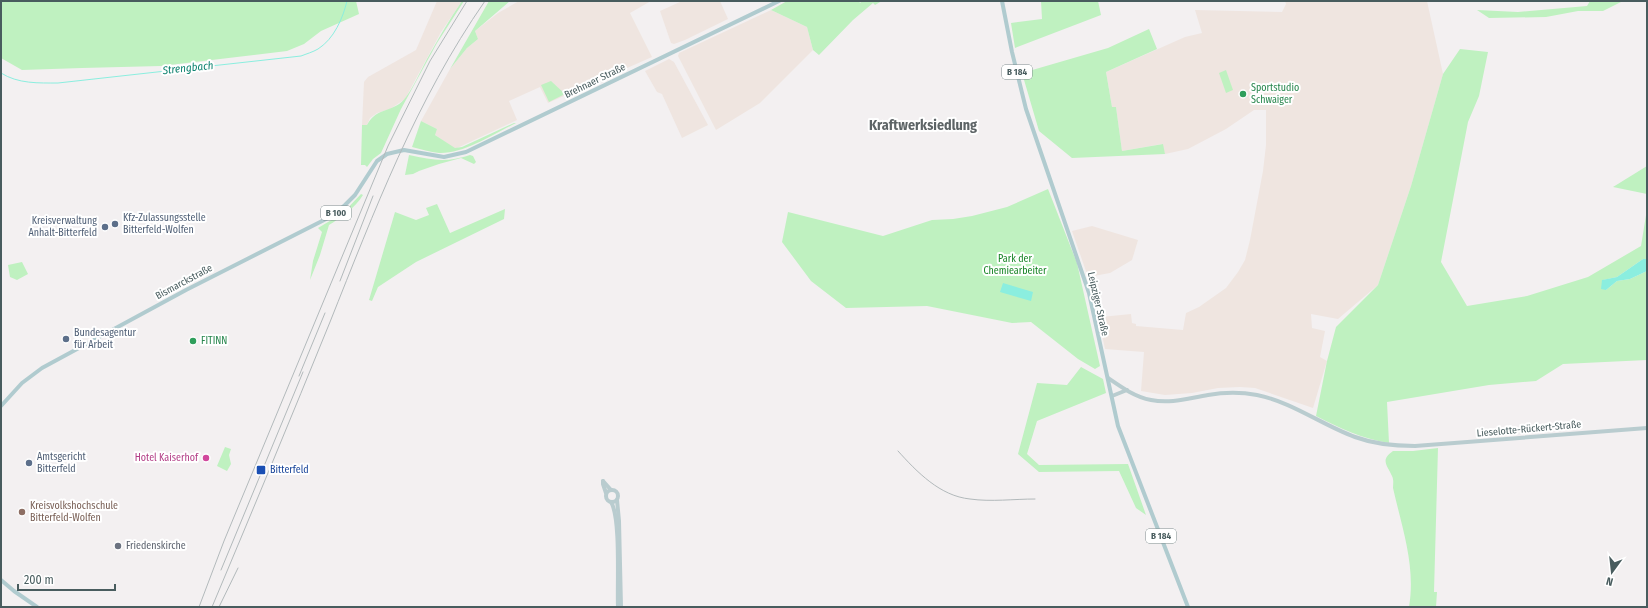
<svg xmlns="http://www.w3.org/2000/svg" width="1648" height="608" font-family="'Fira Sans Condensed',sans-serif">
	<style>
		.commercial { fill: #efe5e0 }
		.green { fill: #bff1c0 }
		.water { fill: #8beedf }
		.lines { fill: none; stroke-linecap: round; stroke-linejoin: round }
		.stream { stroke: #8beedf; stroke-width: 1 }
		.secondary { stroke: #b9cccf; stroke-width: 4 }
		.primary { stroke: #b0cbcf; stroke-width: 4 }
		.rail { stroke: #b2b9bb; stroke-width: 1 }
		.leisure-dot { fill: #2e9e5b; stroke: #fff; stroke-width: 1.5 }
		.service-dot { fill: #5c6f8a; stroke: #fff; stroke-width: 1.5 }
		.hotel-dot { fill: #d1479c; stroke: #fff; stroke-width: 1.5 }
		.transit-dot { fill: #1a4fb4; stroke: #fff; stroke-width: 1.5 }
		.education-dot { fill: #8d6e63; stroke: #fff; stroke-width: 1.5 }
		.worship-dot { fill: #6b7280; stroke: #fff; stroke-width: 1.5 }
		.labels { text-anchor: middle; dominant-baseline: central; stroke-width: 4; stroke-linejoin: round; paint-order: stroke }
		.shield { fill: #fff; stroke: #7f8d8e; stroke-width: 1 }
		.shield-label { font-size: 9px; font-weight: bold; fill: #485c5e }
		.street-label { font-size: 10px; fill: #485c5e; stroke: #fff }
		.leisure-label { font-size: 10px; fill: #27864d; stroke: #fff; text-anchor: start }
		.service-label { font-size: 10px; fill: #4e5e75; stroke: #fff; text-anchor: start }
		.park-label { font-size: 10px; fill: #158324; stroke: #fff }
		.hotel-label { font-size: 10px; fill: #b23c85; stroke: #fff; text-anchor: end }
		.transit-label { font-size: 10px; fill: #164399; stroke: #fff; text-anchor: start }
		.education-label { font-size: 10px; fill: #785e54; stroke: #fff; text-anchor: start }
		.worship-label { font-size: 10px; fill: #5b616d; stroke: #fff; text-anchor: start }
		.water-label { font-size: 11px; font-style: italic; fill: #0b806e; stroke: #fff }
		.district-label { font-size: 14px; font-weight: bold; fill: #5d6466; stroke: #fff }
	</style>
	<rect width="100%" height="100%" fill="#f3f0f1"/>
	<g class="commercial">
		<polygon points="437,1 462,1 441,32 405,99 390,109 377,113 370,118 367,125 362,125 364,82 368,77 416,50"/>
		<polygon points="519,1 651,1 630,13 652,57 548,103 540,87 509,101 517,120 455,149 434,134 437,129 421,121 450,69 467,48 478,39 475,31 498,13"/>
		<polygon points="682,1 720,1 728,19 685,40 674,44 671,43 660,11"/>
		<polygon points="1285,1 1427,1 1443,74 1411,186 1378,285 1338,319 1311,314 1312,328 1325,331 1320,357 1327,361 1313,408 1255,388 1240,387 1218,388 1192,393 1165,395 1141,391 1144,352 1105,349 1099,321 1101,317 1131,314 1132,323 1136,324 1136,326 1183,330 1186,313 1199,307 1226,288 1238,272 1245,260 1250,240 1263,171 1266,145 1266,110 1254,110 1226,129 1188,149 1165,154 1162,144 1122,151 1116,107 1112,107 1106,72 1185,37 1202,33 1195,10 1282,12 1286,4"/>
		<polygon points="771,10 807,27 813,50 760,103 716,130 678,56 679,53"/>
		<polygon points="669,59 674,62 708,125 682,138 662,94 657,92 645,71"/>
		<polygon points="1092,226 1138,240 1132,260 1110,273 1088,277 1072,231"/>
	</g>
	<g class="green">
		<polygon points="1,1 356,1 359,14 321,31 304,44 287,51 161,66 82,68 22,70 1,58"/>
		<path d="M462 1H464L437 43 401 109 381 153 373 159 367 167 365 165H361L362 125H367C377 106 395 113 406 97 414 86 420 72 427 59 438 39 449 20 462 1Z"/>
		<polygon points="489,1 510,1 475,31 478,39 467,48 450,69"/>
		<polygon points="787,1 859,1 860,3 862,1 882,1 875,5 873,3 853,20 819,55 813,50 807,27 771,10"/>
		<polygon points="1041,1 1098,1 1101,15 1015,48 1011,23 1042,19"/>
		<polygon points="1590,1 1623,1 1603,11 1578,11 1546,17 1489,18 1477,10 1518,12 1587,6"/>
		<polygon points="1149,29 1157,49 1106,72 1112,107 1116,107 1122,151 1163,144 1165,154 1072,158 1039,131 1022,73 1108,48"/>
		<path d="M1460 49 1488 52 1479 96 1468 122 1441 262 1467 306 1527 296 1588 277 1641 246 1647 209V259H1643L1617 277 1603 280 1606 290 1617 281 1630 279 1647 271V360L1563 364 1536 381 1489 385 1387 402 1389 443C1360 438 1342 429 1316 416L1327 361 1336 327 1378 285 1411 186 1443 74Z"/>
		<polygon points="1226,70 1233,90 1226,93 1219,73"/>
		<polygon points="551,81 565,94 549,102 541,85"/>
		<path d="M421 121 437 129 435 135 455 148 462 147 514 123H516C494 134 464 154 439 153 430 152 421 149 412 147Z"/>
		<path d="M409 155C433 160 446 163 470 155L473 156 476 162 474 164 461 158 439 164 419 171 413 174 405 175Z"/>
		<polygon points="1647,166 1647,194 1613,187"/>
		<polygon points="1048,189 1077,263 1100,366 1095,369 1078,359 1031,322 1012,323 927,306 846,308 811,281 782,242 788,212 883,236 932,220 953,219 972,216 1007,207"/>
		<path d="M361 194 363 195C355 208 342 217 329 225L320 255 310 280 313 261 322 232 318 228 343 213Z"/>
		<polygon points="437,204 450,233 505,209 504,219 416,262 378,287 372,301 369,300 395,212 416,220 429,215 426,208"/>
		<polygon points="22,262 28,274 17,280 10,277 8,265"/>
		<polygon points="1081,367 1103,379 1106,393 1037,421 1027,454 1039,465 1128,464 1146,515 1136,508 1119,471 1039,472 1018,454 1037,383 1067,385"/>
		<polygon points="225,447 231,449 229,455 231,464 227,471 217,466"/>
		<path d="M1438 448 1434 592H1437L1436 607H1409C1416 566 1402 528 1393 488 1393 484 1394 480 1392 476 1387 465 1380 460 1393 451H1413Z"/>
	</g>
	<g class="water">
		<polygon points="1643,259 1647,259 1647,271 1630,279 1617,281 1606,290 1601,289 1602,280 1617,277"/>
		<polygon points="1003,283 1033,292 1031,301 1000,292"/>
	</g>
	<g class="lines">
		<path class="stream" d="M1 73C18 84 39 83 58 83L301 56C306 54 313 52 318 49 334 39 343 18 347 1"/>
		<g class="secondary">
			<path d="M1108 378C1121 387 1135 397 1151 400 1171 404 1189 398 1208 395 1225 392 1241 392 1257 395 1292 402 1322 425 1355 437 1374 444 1394 446 1415 446L1647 428"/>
			<polyline points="1112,396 1127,390"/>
			<polyline points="603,481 603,484 606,493"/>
			<polyline points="603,481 611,490"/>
			<circle cx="612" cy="496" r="6"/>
			<polyline points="617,500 619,521 621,607"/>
			<path d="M611 502C621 518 617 585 618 607"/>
		</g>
		<g class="primary">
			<polyline points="1002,1 1012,52 1026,109 1089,293 1118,426 1188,607"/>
			<polyline points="1,406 22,383 42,368 186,290 332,216 345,205 355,195 377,161 387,154 404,150 444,157 466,152 779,1"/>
			<polyline points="1,580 14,591 37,607"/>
		</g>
		<g class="rail">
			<polyline points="340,281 373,196"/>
			<polyline points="299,376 325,313"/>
			<path d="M898 451C917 472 940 496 970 499 991 502 1014 499 1035 499"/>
			<polyline points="221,570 303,372"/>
			<polyline points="199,607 224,541 388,146 430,61 467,1"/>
			<path d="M212 607C252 512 291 418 330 322 374 212 416 100 485 1"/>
			<polyline points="219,607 238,568"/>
		</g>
	</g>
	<g class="leisure-dot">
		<circle cx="1243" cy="94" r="4"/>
		<circle cx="193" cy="341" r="4"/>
	</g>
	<g class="service-dot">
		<circle cx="115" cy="224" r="4"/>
		<circle cx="105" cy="227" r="4"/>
		<circle cx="66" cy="339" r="4"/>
		<circle cx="29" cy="463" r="4"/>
	</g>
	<circle class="hotel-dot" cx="206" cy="458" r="4"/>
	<rect class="transit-dot" x="256" y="465" width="10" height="10" rx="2"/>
	<circle class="education-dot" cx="22" cy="512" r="4"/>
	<circle class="worship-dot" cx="118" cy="546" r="4"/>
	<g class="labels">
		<g class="shield">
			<rect x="1002" y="65" width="30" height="14" rx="3"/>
			<rect x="321" y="206" width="30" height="14" rx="3"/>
			<rect x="1146" y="529" width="30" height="14" rx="3"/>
		</g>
		<g class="shield-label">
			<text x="1017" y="72">B 184</text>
			<text x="336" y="213">B 100</text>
			<text x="1161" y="536">B 184</text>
		</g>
		<g class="street-label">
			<text transform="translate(595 81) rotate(-26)">Brehnaer Straße</text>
			<text transform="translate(184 282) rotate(-28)">Bismarckstraße</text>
			<text transform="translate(1098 304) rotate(77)">Leipziger Straße</text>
			<text transform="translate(1529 429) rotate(-5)">Lieselotte-Rückert-Straße</text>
		</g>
		<g class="leisure-label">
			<text x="1251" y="88">Sportstudio<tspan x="1251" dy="12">Schwaiger</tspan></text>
			<text x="201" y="341">FITINN</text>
		</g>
		<g class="service-label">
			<text x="123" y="218">Kfz-Zulassungsstelle<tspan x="123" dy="12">Bitterfeld-Wolfen</tspan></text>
			<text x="97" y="221" text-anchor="end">Kreisverwaltung<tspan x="97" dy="12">Anhalt-Bitterfeld</tspan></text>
			<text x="74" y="333">Bundesagentur<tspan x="74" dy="12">für Arbeit</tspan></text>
			<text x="37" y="457">Amtsgericht<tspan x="37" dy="12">Bitterfeld</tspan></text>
		</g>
		<g class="park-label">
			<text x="1015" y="259">Park der<tspan x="1015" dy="12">Chemiearbeiter</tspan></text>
		</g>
		<g class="hotel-label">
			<text x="198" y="458">Hotel Kaiserhof</text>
		</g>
		<g class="transit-label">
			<text x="270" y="470">Bitterfeld</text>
		</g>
		<g class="education-label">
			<text x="30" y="506">Kreisvolkshochschule<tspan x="30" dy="12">Bitterfeld-Wolfen</tspan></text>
		</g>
		<g class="worship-label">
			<text x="126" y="546">Friedenskirche</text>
		</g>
		<g class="water-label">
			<text transform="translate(188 68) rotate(-6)">Strengbach</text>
		</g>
		<g class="district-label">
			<text x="923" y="125">Kraftwerksiedlung</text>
		</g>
	</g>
	<rect width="1648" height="608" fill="none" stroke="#485c5e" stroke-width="4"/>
	<g transform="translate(1612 572) rotate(195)" stroke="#ffffff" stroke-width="3" paint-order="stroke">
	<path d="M0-3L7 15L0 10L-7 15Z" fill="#485c5e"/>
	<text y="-6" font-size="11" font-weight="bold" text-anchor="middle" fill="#485c5e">N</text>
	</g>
	<path d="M18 584v6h97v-6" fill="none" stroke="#485c5e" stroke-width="2"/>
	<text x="24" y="584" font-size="12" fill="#485c5e" stroke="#ffffff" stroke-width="3" paint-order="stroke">200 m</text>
</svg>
